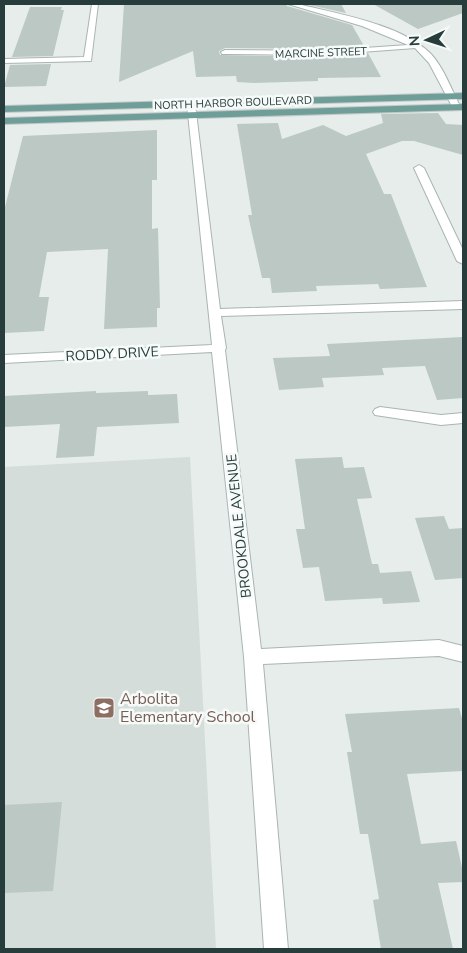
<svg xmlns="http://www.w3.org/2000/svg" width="467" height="953" font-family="'Nunito Sans',sans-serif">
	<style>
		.built { fill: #d4ddda }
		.building { fill: #bbc8c4 }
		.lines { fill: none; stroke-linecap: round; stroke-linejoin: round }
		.street-casing { stroke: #a9b5b3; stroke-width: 2 }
		.primary-casing { stroke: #c3c9c8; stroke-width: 2 }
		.street { fill: #fff; fill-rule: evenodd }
		.primary { fill: #6f9e99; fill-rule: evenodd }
		.labels { text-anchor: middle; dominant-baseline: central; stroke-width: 5; stroke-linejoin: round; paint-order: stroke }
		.far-street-label { font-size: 11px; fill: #273d3b; stroke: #f6faf9 }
		.street-label { font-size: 14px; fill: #273d3b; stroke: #f6faf9 }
		.near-education-label { font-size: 16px; fill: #785e54; stroke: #f6faf9; text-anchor: start }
	</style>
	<rect width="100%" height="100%" fill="#e6edeb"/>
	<polygon class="built" points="190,457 216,949 4,949 4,467"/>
	<g class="building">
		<polygon points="124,4 286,4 287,6 352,25 364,46 321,49 225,48 219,51 220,55 321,57 368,53 381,77 318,78 318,81 254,83 237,82 236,76 196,77 193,51 119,82"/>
		<polygon points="305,4 341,4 346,13 332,10"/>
		<polygon points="373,4 463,4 463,13 418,29"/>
		<polygon points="30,7 62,7 61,10 64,10 53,56 12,57"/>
		<polygon points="51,64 46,86 4,87 10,65"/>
		<polygon points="438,113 446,124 463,125 463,155 414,141 402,141 366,154 384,194 391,194 427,287 380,289 378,284 316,286 317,291 272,293 270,278 262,278 248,215 252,215 237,124 278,123 282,139 323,125 346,136 383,123 381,114"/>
		<polygon points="157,130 157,180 152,180 152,229 158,228 160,308 157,308 157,327 104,329 108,249 47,252 39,297 49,297 44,331 4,333 4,211 23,136"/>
		<polygon points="463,337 463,398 437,400 425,366 382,368 384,375 322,378 324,387 279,390 273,358 330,356 327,344"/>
		<polygon points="96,391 96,393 148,391 148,395 177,394 179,423 97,427 94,456 56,458 60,424 4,427 4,396"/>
		<polygon points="342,457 344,468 364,467 372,498 357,499 372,564 378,564 380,573 411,571 420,602 383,604 382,598 325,601 319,567 303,568 296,529 305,529 295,459"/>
		<polygon points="444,516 449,529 463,528 463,578 435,580 415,518"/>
		<polygon points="459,708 463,722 463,771 407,774 421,844 456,841 463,872 463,882 438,883 453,949 381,949 373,900 379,899 368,834 360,834 347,752 352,752 345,714"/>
		<polygon points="62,802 53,891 4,893 4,805"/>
	</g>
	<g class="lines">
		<g class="street-casing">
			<g id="street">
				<polygon points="92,4 98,4 91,61 4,63 4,59 84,57"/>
				<path d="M288 4H298C338 14 401 24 431 54 444 68 452 91 461 108L454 110 429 63 415 48 321 55 222 54 221 52 225 50 321 51 408 45 362 26Z"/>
				<polygon points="191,101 195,104 220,309 463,301 463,309 221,316 226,348 225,350 261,649 439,640 463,646 463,662 439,656 263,664 288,949 264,949 244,657 212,352 4,363 4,355 212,345 187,104"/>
				<polygon points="419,165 424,168 463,250 463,264 457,261 414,168"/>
				<polygon points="380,407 441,415 463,413 463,423 441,425 375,415 373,412 375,409"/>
			</g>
		</g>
		<g class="primary-casing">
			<g id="primary">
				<polygon points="463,93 463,99 4,112 4,106"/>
				<polygon points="463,104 463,110 4,124 4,118"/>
			</g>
		</g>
		<use href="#street" class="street"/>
		<use href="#primary" class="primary"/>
	</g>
	<defs>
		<g id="school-square" transform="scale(1.125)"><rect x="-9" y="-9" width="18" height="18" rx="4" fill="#8d6e63" stroke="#f6faf9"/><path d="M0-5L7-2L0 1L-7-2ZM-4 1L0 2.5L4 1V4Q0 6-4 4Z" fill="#fff"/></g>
	</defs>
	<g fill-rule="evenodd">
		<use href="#school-square" x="104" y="708"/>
	</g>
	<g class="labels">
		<g class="far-street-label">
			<text transform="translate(321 53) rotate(-2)">MARCINE STREET</text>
			<text transform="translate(233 103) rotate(-2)">NORTH HARBOR BOULEVARD</text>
		</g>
		<g class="street-label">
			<text transform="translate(112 354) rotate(-3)">RODDY DRIVE</text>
			<text transform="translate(239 526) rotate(-96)">BROOKDALE AVENUE</text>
		</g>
		<g class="near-education-label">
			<text x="120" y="699">Arbolita<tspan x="120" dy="18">Elementary School</tspan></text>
		</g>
	</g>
	<rect width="467" height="953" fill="none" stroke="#273d3b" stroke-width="10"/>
	<g transform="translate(427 40) rotate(266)" stroke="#f6faf9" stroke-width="4" paint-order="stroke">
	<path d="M0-4L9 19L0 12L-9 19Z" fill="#273d3b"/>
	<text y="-8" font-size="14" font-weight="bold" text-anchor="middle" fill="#273d3b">N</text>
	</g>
</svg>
